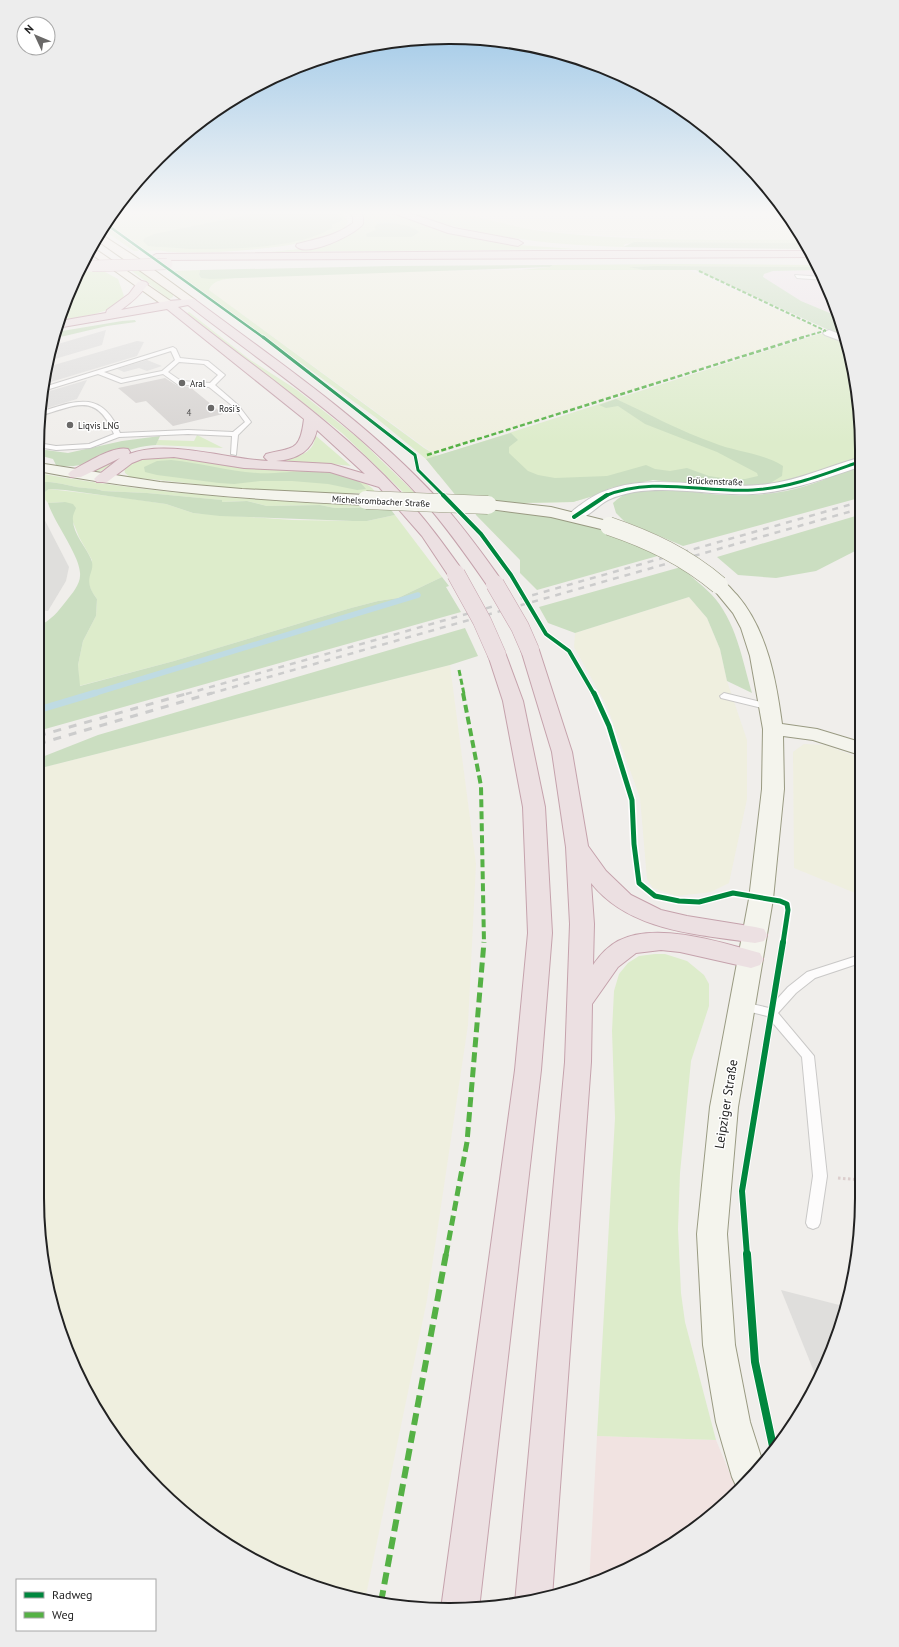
<svg xmlns="http://www.w3.org/2000/svg" width="899" height="1647" font-family="'PT Sans',sans-serif">
	<style>
		.residential { fill: #dfdedc }
		.commercial { fill: #f1e3e1 }
		.industrial { fill: #ede4e9 }
		.farmland { fill: #efefdf }
		.grass { fill: #ddeccb }
		.forest { fill: #cbdec1 }
		.parking { fill: #e0dfde }
		.lines { fill: none; stroke-linecap: round; stroke-linejoin: round }
		.stream-far1 { stroke: #bfdbe3; stroke-width: 5.5 }
		.stream { stroke: #bfdbe3; stroke-width: 7 }
		.building { fill: #d7d4d2 }
		.lane-casing { stroke: #c9c8c7; stroke-width: 2 }
		.street-casing { stroke: #c9c8c7; stroke-width: 2 }
		.secondary-casing { stroke: #999a82; stroke-width: 2 }
		.primary-casing { stroke: #a79c86; stroke-width: 2 }
		.highway-casing { stroke: #c5a2ac; stroke-width: 2 }
		.path { stroke: #dccecd; stroke-width: 3; stroke-dasharray: 2.5 2.5; stroke-linecap: butt }
		.lane { fill: #fdfcfc; fill-rule: evenodd }
		.street { fill: #fdfcfc; fill-rule: evenodd }
		.secondary { fill: #f4f4ed; fill-rule: evenodd }
		.primary { fill: #f3ede7; fill-rule: evenodd }
		.highway { fill: #ece0e2; fill-rule: evenodd }
		.rail-far1 { stroke: #ccc; stroke-width: 2.5; stroke-dasharray: 6 6; stroke-linecap: butt }
		.rail { stroke: #ccc; stroke-width: 3; stroke-dasharray: 8 8; stroke-linecap: butt }
		.secondary-bridge-casing { stroke: #999a82; stroke-width: 19; stroke-linecap: butt }
		.highway-bridge-far1-casing { stroke: #c5a2ac; stroke-width: 12; stroke-linecap: butt }
		.highway-bridge-casing { stroke: #c5a2ac; stroke-width: 19; stroke-linecap: butt }
		.secondary-bridge { stroke: #f4f4ed; stroke-width: 18 }
		.highway-bridge-far1 { stroke: #ece0e2; stroke-width: 11 }
		.highway-bridge { stroke: #ece0e2; stroke-width: 18 }
		.quiet-far5 { stroke: #55b145; stroke-width: 2; stroke-dasharray: 4 2; stroke-linecap: butt }
		.quiet-far4 { stroke: #55b145; stroke-width: 2.5; stroke-dasharray: 5 2.5; stroke-linecap: butt }
		.quiet-far3 { stroke: #55b145; stroke-width: 3; stroke-dasharray: 6 3; stroke-linecap: butt }
		.quiet-far2 { stroke: #55b145; stroke-width: 4; stroke-dasharray: 8 4; stroke-linecap: butt }
		.quiet-far1 { stroke: #55b145; stroke-width: 5; stroke-dasharray: 10 5; stroke-linecap: butt }
		.quiet { stroke: #55b145; stroke-width: 6; stroke-dasharray: 12 6; stroke-linecap: butt }
		.cycleway-far5-casing { stroke: #fff; stroke-width: 3.5 }
		.cycleway-far4-casing { stroke: #fff; stroke-width: 4.5 }
		.cycleway-far3-casing { stroke: #fff; stroke-width: 6 }
		.cycleway-far2-casing { stroke: #fff; stroke-width: 8 }
		.cycleway-far1-casing { stroke: #fff; stroke-width: 8 }
		.cycleway-casing { stroke: #fff; stroke-width: 10 }
		.cycleway-far5 { stroke: #00873e; stroke-width: 2.5 }
		.cycleway-far4 { stroke: #00873e; stroke-width: 3 }
		.cycleway-far3 { stroke: #00873e; stroke-width: 4 }
		.cycleway-far2 { stroke: #00873e; stroke-width: 5 }
		.cycleway-far1 { stroke: #00873e; stroke-width: 6 }
		.cycleway { stroke: #00873e; stroke-width: 8 }
		.poi-dot { fill: #6a6968; stroke: #fff; stroke-width: 1.5 }
		.labels { text-anchor: middle; dominant-baseline: central; stroke-width: 3; stroke-linejoin: round; paint-order: stroke }
		.far-poi-label { font-size: 9px; fill: #222; stroke: #fff; text-anchor: start }
		.number-label { font-size: 9px; fill: #4f4e4e }
		.far-street-label { font-size: 9px; fill: #222; stroke: #fff }
		.near-street-label { font-size: 13px; fill: #222; stroke: #fff }
		.rim { fill: none; stroke: #222; stroke-width: 2 }
	</style>
	<rect width="100%" height="100%" fill="#f0eeeb"/>
	<g class="residential">
		<polygon points="38,507 69,567 66,581 48,611 38,610"/>
		<polygon points="781,1290 847,1307 817,1379"/>
	</g>
	<polygon class="commercial" points="597,1436 716,1440 737,1491 722,1507 678,1541 608,1579 589,1585"/>
	<polygon class="industrial" points="819,270 831,292 837,316 801,301 763,278 764,274 773,271"/>
	<g class="farmland">
		<polygon points="459,212 786,212 792,220 803,240 670,239 563,233 518,227"/>
		<polygon points="521,270 689,270 821,330 434,454 209,290 212,284 221,280 237,278 401,271"/>
		<polygon points="689,597 707,618 720,649 727,681 747,740 747,799 729,883 711,892 677,896 653,888 647,879 640,798 607,706 574,647 575,633"/>
		<polygon points="450,665 476,864 468,1025 427,1300 365,1600 343,1596 291,1579 221,1541 177,1507 122,1449 92,1404 59,1330 45,1278 37,1197 37,769"/>
		<polygon points="804,744 825,745 860,758 860,895 794,868 793,752"/>
	</g>
	<g class="grass">
		<path d="M116 212H341L348 221C344 249 188 256 163 251 158 249 151 252 145 250 135 245 122 232 111 225V218Z"/>
		<path d="M356 212H391L446 232 519 245 575 249 270 252C299 249 336 247 360 227Z"/>
		<path d="M431 212C441 216 451 211 461 213 488 219 514 227 541 231 628 242 716 239 803 240L804 243 650 242 625 244 623 247C549 245 479 237 409 213Z"/>
		<polygon points="105,225 106,226 139,251 134,251 102,229"/>
		<polygon points="678,264 816,265 817,267 654,266 631,267 643,270 521,270 550,267 553,265"/>
		<path d="M200 270 199 275 201 278H235C226 279 212 280 209 290L424 448 437 456 819 334H829L844 341 858 396 859 458 802 477 767 485H703L653 480 610 488 593 496 573 502 519 503 438 474 426 459 375 417 174 271Z"/>
		<path d="M81 271 105 272 118 279 124 296C113 315 80 316 61 320Z"/>
		<polygon points="132,271 142,271 173,293 173,297 169,299"/>
		<polygon points="189,312 249,359 297,390 358,438 417,495 406,495 342,433 187,313"/>
		<polygon points="197,435 223,448 156,445 158,440 194,441"/>
		<path d="M315 435 351 466 324 463 274 464 176 451 121 459 101 471H95V469C114 459 133 450 155 449 190 447 287 474 310 449 314 445 315 440 315 435Z"/>
		<polygon points="163,456 304,468 358,478 372,488 377,494 347,493 345,495 223,487 130,477 125,473 124,467 133,460"/>
		<path d="M38 473C149 494 263 500 376 507L335 508 320 505 267 506 247 501 221 502V500L147 493 103 491C93 487 83 489 72 486 62 484 55 482 44 482L42 479 38 478Z"/>
		<polygon points="49,489 126,498 166,504 193,513 292,520 353,521 367,521 395,515 442,577 398,598 378,601 351,608 174,661 79,686 78,665 83,641 96,616 97,599 92,592 88,582 92,560 79,537 65,502 48,503 41,495"/>
		<polygon points="655,954 665,954 687,961 704,975 709,984 709,1006 691,1061 680,1173 678,1229 681,1293 685,1322 716,1440 597,1436 615,1118 612,1031 614,991 619,974 628,963 639,956"/>
	</g>
	<g class="forest">
		<path d="M262 212H335L338 214 343 220 332 225V228C298 249 229 249 189 249 178 248 168 247 158 247L148 246 143 241 145 238 154 234Z"/>
		<path d="M377 224C389 223 410 223 419 232L412 237H367L366 234 376 230 374 227Z"/>
		<polygon points="634,242 804,243 808,249 623,247"/>
		<polygon points="553,265 550,267 210,279 201,278 199,275 200,270 392,266"/>
		<polygon points="654,266 817,267 819,270 773,271 764,274 763,277 801,301 837,316 842,336 696,270 643,270 629,267"/>
		<polygon points="135,320 136,322 107,326 52,339 56,332 122,321"/>
		<path d="M616 399C649 414 680 431 714 443 736 452 763 453 783 466L782 476 767 485 759 487 703 485 653 480 610 488 593 496 573 502 519 503 457 497 426 459 511 433 518 440 509 447V453L528 471 538 475 555 478 607 476 646 465 655 469 670 471 687 468 709 476 729 479H745L758 476 757 473 717 452 645 424 618 406 606 408 599 405Z"/>
		<path d="M160 436 156 445C122 446 90 472 56 465L53 459 38 455V449L68 453 122 441Z"/>
		<path d="M171 460C200 463 228 471 257 473 286 475 347 461 366 489L357 490 328 484 292 481H260L234 484 219 483 157 475 145 472 144 467 157 461Z"/>
		<path d="M859 467V498L683 546 624 521 616 513 613 503C638 479 679 491 710 494 735 496 761 496 786 491 809 487 836 474 859 467Z"/>
		<path d="M38 478H42L44 482C55 482 62 484 72 486 83 489 93 487 103 491L147 493 222 500V502L247 501 267 506 320 505 335 508 389 507 395 515 367 521H353L220 516 193 513 166 504 65 490 49 489 41 495 38 493Z"/>
		<path d="M65 502 73 504 76 508C75 511 72 516 73 520 73 534 86 547 91 559 97 573 80 577 97 599L96 616 83 641 78 665 80 686 174 661 351 608 378 601 398 598 442 577 449 586 446 587 461 612 38 731V627C52 619 57 613 67 600 72 594 80 584 80 576 82 558 54 523 48 503Z"/>
		<path d="M473 509C507 512 544 513 577 522 606 530 633 543 661 555L537 590 520 573V560L476 515Z"/>
		<polygon points="859,515 859,549 816,571 776,578 738,575 717,557"/>
		<path d="M681 567C690 576 701 584 711 594 736 620 742 659 752 693L727 681 720 649 707 618 689 597 575 633 548 623 539 607Z"/>
		<polygon points="465,628 478,656 450,665 37,769 37,759 98,735"/>
	</g>
	<g class="parking">
		<polygon points="106,330 102,345 48,361 51,346"/>
		<polygon points="137,341 144,342 137,356 44,384 47,367"/>
		<polygon points="147,360 162,366 147,371 139,368 124,372 117,369"/>
		<polygon points="87,380 77,399 40,410 43,393"/>
	</g>
	<g class="lines">
		<polyline class="stream-far1" points="92,694 418,595"/>
		<polyline class="stream" points="38,710 95,693"/>
	</g>
	<polygon class="building" points="165,378 176,385 190,387 223,414 173,426 146,401 136,403 118,388"/>
	<g class="lines">
		<g class="lane-casing">
			<g id="lane">
				<polygon points="795,275 823,277 825,280 797,278"/>
				<path d="M173 347 176 349 180 358 208 361 225 375 215 385 238 405 251 422 238 435 236 455 231 454 232 436 188 434 119 437 90 448 56 450 38 447V443L56 446 89 444 114 434C96 391 75 406 39 416L40 412C77 400 102 390 120 433L188 430 233 432 245 422 234 407 209 387 177 384 163 374 121 383 98 374 43 391 44 387ZM171 351 175 360 162 371 122 379 104 372ZM179 362 204 364 218 375 210 383 181 381 168 372Z"/>
				<polygon points="724,693 773,705 774,707 770,710 721,698 720,696"/>
				<polygon points="860,955 860,963 815,978 796,993 778,1013 814,1056 827,1176 820,1223 818,1227 813,1229 808,1227 806,1223 813,1176 802,1057 767,1016 739,1009 737,1006 739,1003 743,1002 769,1008 788,987 807,972"/>
			</g>
		</g>
		<g class="street-casing">
			<g id="street">
				<polygon points="829,330 842,335 844,342 825,335 823,333"/>
				<path d="M859 458V467C824 479 789 492 753 494 713 496 674 486 634 492 625 494 616 496 608 500 596 506 583 524 569 520L567 517C571 511 578 507 583 503 637 464 707 493 768 484 800 480 828 466 859 458Z"/>
			</g>
		</g>
		<g class="secondary-casing">
			<g id="secondary">
				<path d="M38 463 160 482 242 489 366 495 371 497 374 500 371 503 366 505C256 500 147 492 38 471Z"/>
				<polygon points="488,500 551,507 615,523 617,526 615,529 609,531 551,517 482,508 480,505 482,502"/>
				<path d="M719 580C727 582 731 589 737 595 767 630 776 679 782 724L817 729 860 742V755L813 740 783 736 784 789 773 899 738 1107 727 1234 735 1345 750 1422 763 1463 738 1490 732 1477 716 1422 703 1345 697 1234 710 1107 749 899 762 789 763 729 750 656 741 628 733 613 710 585 713 581Z"/>
			</g>
		</g>
		<g class="primary-casing">
			<g id="primary">
				<polygon points="99,233 139,259 194,299 196,301 194,303 186,303 95,239"/>
				<polygon points="98,251 172,302 174,304 172,306 164,306 94,256 93,254 94,252"/>
			</g>
		</g>
		<g class="highway-casing">
			<g id="highway">
				<path d="M349 212H360L363 217V224C355 235 306 258 296 246L297 244C319 238 334 237 353 223V217Z"/>
				<polygon points="390,212 406,212 454,228 518,240 523,243 518,246 448,233"/>
				<polygon points="536,251 809,251 812,257 156,260 151,257 156,254"/>
				<path d="M142 281 146 282 148 284C140 295 132 302 121 310L168 301 194 299C277 361 366 421 437 498 462 525 483 554 504 584L501 588 495 589 489 588C469 559 450 532 427 505 359 427 269 368 188 305L178 307C253 367 336 422 401 493 425 518 445 546 465 574L462 578 456 579 450 578 422 536 379 487 330 472 244 468 174 457 142 459 132 463 107 482H97L94 479 97 476 120 458 81 477H71L68 474 71 471C85 464 113 445 128 449L130 452 129 454C167 439 226 459 268 461L264 457 266 454C293 447 300 452 304 419L167 309 57 328 60 321 106 313 107 310 129 294 138 282ZM317 430 365 474 331 464 276 461C298 459 312 451 317 430Z"/>
				<path d="M530 644 537 646 539 650 572 752 588 846 606 871 631 895 661 910 687 916 755 927 764 929 767 935 764 941 755 943C698 934 630 932 591 883L594 924 593 965C600 955 607 947 618 941 655 921 721 942 760 953L763 959 760 965 751 968 680 952 661 950 636 953 618 967 592 1004 591 1062 552 1597 515 1603 565 1062 570 924 566 847 552 752 521 650 523 646Z"/>
				<polygon points="497,649 504,651 506,655 523,701 545,807 552,933 541,1070 479,1609 441,1609 515,1070 528,933 523,807 503,701 488,655 490,651"/>
			</g>
		</g>
		<polyline class="path" points="838,1178 861,1180"/>
		<use href="#lane" class="lane"/>
		<use href="#street" class="street"/>
		<use href="#secondary" class="secondary"/>
		<use href="#primary" class="primary"/>
		<use href="#highway" class="highway"/>
		<g class="rail-far1">
			<polyline points="186,694 859,502"/>
			<polyline points="209,694 859,509"/>
		</g>
		<g class="rail">
			<polyline points="38,736 189,693"/>
			<polyline points="38,744 212,693"/>
		</g>
		<g class="secondary-bridge-casing">
			<g id="secondary-bridge">
				<polyline points="366,500 488,505"/>
				<path d="M609 526C650 540 686 557 719 585"/>
			</g>
		</g>
		<g class="highway-bridge-far1-casing">
			<polyline id="highway-bridge-far1" points="92,266 167,264"/>
		</g>
		<g class="highway-bridge-casing">
			<g id="highway-bridge">
				<polyline points="456,574 482,621 497,655"/>
				<polyline points="495,584 520,627 530,650"/>
			</g>
		</g>
		<use href="#secondary-bridge" class="secondary-bridge"/>
		<use href="#highway-bridge-far1" class="highway-bridge-far1"/>
		<use href="#highway-bridge" class="highway-bridge"/>
		<g class="quiet-far5">
			<polyline points="434,212 438,214"/>
			<polyline points="699,271 826,331"/>
			<polyline points="800,338 824,331"/>
		</g>
		<polyline class="quiet-far4" points="427,455 804,337"/>
		<polyline class="quiet-far3" points="459,670 464,694"/>
		<polyline class="quiet-far2" points="463,693 481,786 484,943"/>
		<polyline class="quiet-far1" points="446,1255 467,1142 484,942"/>
		<polyline class="quiet" points="381,1602 446,1254"/>
		<g class="cycleway-far5-casing">
			<polyline id="cycleway-far5" points="106,224 264,338"/>
		</g>
		<g class="cycleway-far4-casing">
			<g id="cycleway-far4">
				<polyline points="263,337 415,455 418,470 444,496"/>
				<path d="M605 496C652 476 704 493 753 490 790 488 825 474 859 462"/>
			</g>
		</g>
		<g class="cycleway-far3-casing">
			<g id="cycleway-far3">
				<polyline points="443,495 481,534 511,575 546,634 569,651 594,694"/>
				<polyline points="574,517 607,495"/>
			</g>
		</g>
		<g class="cycleway-far2-casing">
			<polyline id="cycleway-far2" points="594,693 609,726 632,800 634,844 639,883 655,896 679,901 699,902 733,893 780,901 787,904 788,910 783,943"/>
		</g>
		<g class="cycleway-far1-casing">
			<polyline id="cycleway-far1" points="747,1255 742,1191 783,942"/>
		</g>
		<g class="cycleway-casing">
			<polyline id="cycleway" points="747,1254 755,1362 774,1451"/>
		</g>
		<use href="#cycleway-far5" class="cycleway-far5"/>
		<use href="#cycleway-far4" class="cycleway-far4"/>
		<use href="#cycleway-far3" class="cycleway-far3"/>
		<use href="#cycleway-far2" class="cycleway-far2"/>
		<use href="#cycleway-far1" class="cycleway-far1"/>
		<use href="#cycleway" class="cycleway"/>
	</g>
	<linearGradient id="sky" x2="0" y2="1"><stop stop-color="#97c4e6"/><stop offset="0.48" stop-color="#f8f7f6"/><stop offset="1" stop-color="#f8f7f6" stop-opacity="0"/></linearGradient>
	<rect width="899" height="443" fill="url(#sky)"/>
	<g class="poi-dot">
		<circle cx="182" cy="383" r="4"/>
		<circle cx="211" cy="408" r="4"/>
		<circle cx="70" cy="425" r="4"/>
	</g>
	<g class="labels">
		<g class="far-poi-label">
			<text x="190" y="383">Aral</text>
			<text x="219" y="408">Rosi's</text>
			<text x="78" y="425">Liqvis LNG</text>
		</g>
		<g class="number-label">
			<text x="189" y="412">4</text>
		</g>
		<g class="far-street-label">
			<text transform="translate(715 481) rotate(2)">Brückenstraße</text>
			<text transform="translate(381 501) rotate(3)">Michelsrombacher Straße</text>
		</g>
		<g class="near-street-label">
			<text transform="translate(726 1104) rotate(-81)">Leipziger Straße</text>
		</g>
	</g>
	<path d="M0 0H899V1647H0ZM449 44H450A405 405 0 0 1 855 449V1198A405 405 0 0 1 450 1603H449A405 405 0 0 1 44 1198V449A405 405 0 0 1 449 44Z" fill="#ededed" fill-rule="evenodd"/>
	<path class="rim" d="M449 44H450A405 405 0 0 1 855 449V1198A405 405 0 0 1 450 1603H449A405 405 0 0 1 44 1198V449A405 405 0 0 1 449 44Z"/>
	<rect x="16" y="1579" width="140" height="52" fill="#ffffff" stroke="#a7a7a7"/>
	<rect x="24" y="1592" width="20" height="6" fill="#00873e" stroke="#a7a7a7"/>
	<text x="52" y="1599" font-size="12" fill="#222222">Radweg</text>
	<rect x="24" y="1612" width="20" height="6" fill="#55b145" stroke="#a7a7a7"/>
	<text x="52" y="1619" font-size="12" fill="#222222">Weg</text>
	<g transform="translate(36 36) rotate(314)"><circle r="19" fill="#ffffff" stroke="#a7a7a7"/>
	<path d="M0-3L7 15L0 10L-7 15Z" fill="#6a6968"/>
	<text y="-6" font-size="11" font-weight="bold" text-anchor="middle" fill="#222222">N</text>
	</g>
</svg>
